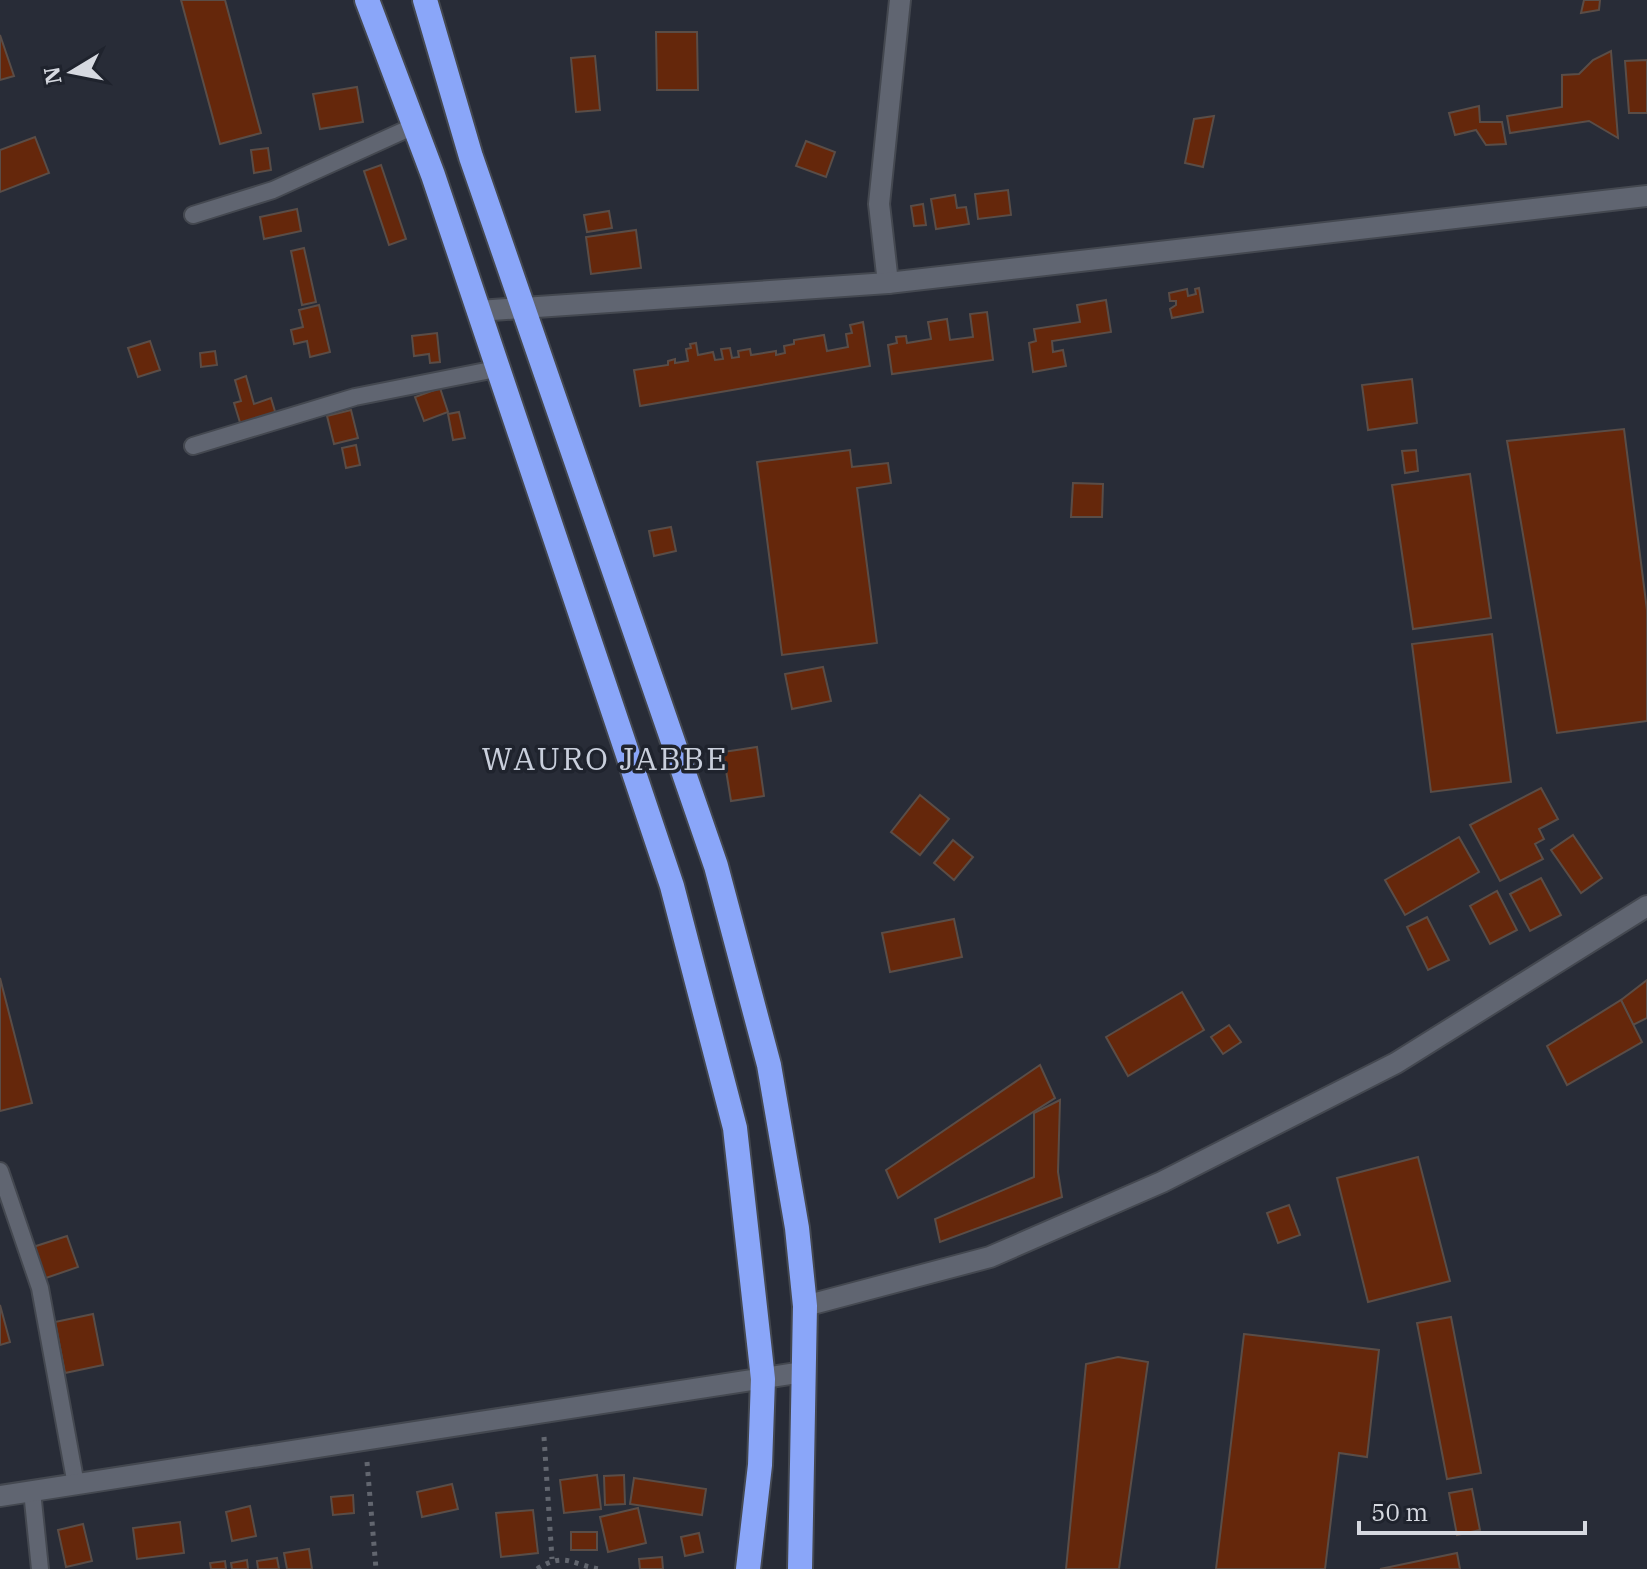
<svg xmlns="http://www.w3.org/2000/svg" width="1647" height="1569" font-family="'IBM Plex Serif',serif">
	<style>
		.building { fill: #65270b; stroke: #5a4d47; stroke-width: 2 }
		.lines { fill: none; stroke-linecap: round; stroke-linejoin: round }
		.lane-casing { stroke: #444850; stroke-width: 20 }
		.street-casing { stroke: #444850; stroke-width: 24 }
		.secondary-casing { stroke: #444850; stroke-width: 24 }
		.highway-casing { stroke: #444850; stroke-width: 28 }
		.path { stroke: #62666f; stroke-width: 5; stroke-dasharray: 4 6; stroke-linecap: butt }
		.lane { stroke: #606571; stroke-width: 16 }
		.street { stroke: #606571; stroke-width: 20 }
		.secondary { stroke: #606571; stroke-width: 20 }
		.highway { stroke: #8aa6f9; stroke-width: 24 }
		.labels { text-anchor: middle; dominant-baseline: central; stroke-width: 7; stroke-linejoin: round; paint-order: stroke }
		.quarter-label { font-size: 32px; letter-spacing: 2px; fill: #c9cfdc; stroke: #1f232d }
	</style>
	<rect width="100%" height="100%" fill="#282c37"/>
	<g class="building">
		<polygon points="181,0 225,0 261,133 220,144"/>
		<polygon points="1584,0 1600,0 1599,10 1581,13"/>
		<polygon points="656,32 697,32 698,90 657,90"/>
		<polygon points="0,35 14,76 0,80"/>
		<polygon points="1611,51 1618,138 1589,121 1510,133 1507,116 1562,107 1562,75 1579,74 1593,60"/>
		<polygon points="595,56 600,110 576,112 571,58"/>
		<polygon points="1647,60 1647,113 1629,113 1625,61"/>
		<polygon points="357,87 363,122 320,129 313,94"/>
		<polygon points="1479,106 1480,122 1502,122 1506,144 1486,145 1476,130 1455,135 1449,113"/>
		<polygon points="1214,116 1203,167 1185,163 1194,119"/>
		<polygon points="35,137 49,173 0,192 0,150"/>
		<polygon points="806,141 835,152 826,177 796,166"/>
		<polygon points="268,148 271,170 254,173 251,150"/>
		<polygon points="381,165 406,239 389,245 364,171"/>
		<polygon points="1008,190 1011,215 978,219 975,194"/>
		<polygon points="955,195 957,208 966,207 969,224 936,229 931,199"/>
		<polygon points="923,204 926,225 914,226 911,206"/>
		<polygon points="297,209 301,231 264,239 260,217"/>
		<polygon points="609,211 612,228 587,232 584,215"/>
		<polygon points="636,230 641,268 591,274 586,237"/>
		<polygon points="304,248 316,302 302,305 291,251"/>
		<polygon points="1199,288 1203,312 1172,318 1170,309 1176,305 1176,301 1170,301 1169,293 1187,289 1188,296 1196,294 1195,289"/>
		<polygon points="1106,300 1111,332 1052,341 1053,352 1063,350 1066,366 1033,372 1029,343 1036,341 1034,329 1080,322 1077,305"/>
		<polygon points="319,305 330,352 310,357 307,341 294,344 291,330 303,327 299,310"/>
		<polygon points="987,312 993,360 892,374 888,345 897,343 896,337 906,336 907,343 931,339 928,322 947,319 950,340 973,337 970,314"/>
		<polygon points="863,322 870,366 640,406 634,370 668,365 668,361 675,359 675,363 688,361 686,349 691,348 690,344 696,343 698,355 713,352 715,360 723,359 721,349 730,348 732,358 739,357 738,351 750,349 751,355 776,351 776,355 785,353 784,346 794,344 794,340 824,335 827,351 848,347 846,334 852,333 850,325"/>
		<polygon points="437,333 440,362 430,363 429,354 414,356 412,336"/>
		<polygon points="150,341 160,370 138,377 128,348"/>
		<polygon points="215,351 217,365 201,367 200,353"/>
		<polygon points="246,376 254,404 271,398 277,418 242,429 234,403 241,401 235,380"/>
		<polygon points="1412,379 1417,423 1368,430 1362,385"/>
		<polygon points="440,388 448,412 424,421 415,397"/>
		<polygon points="351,410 358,438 334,444 327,416"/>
		<polygon points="459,412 465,438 453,440 448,414"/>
		<polygon points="1624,429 1647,610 1647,721 1557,733 1507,441"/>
		<polygon points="356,445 360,465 346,468 342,448"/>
		<polygon points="850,450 852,467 888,463 891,483 857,488 877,643 782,655 757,462"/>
		<polygon points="1416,450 1418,471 1405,473 1402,451"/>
		<polygon points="1470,474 1491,618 1413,629 1392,485"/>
		<polygon points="1073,483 1103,484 1102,517 1071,517"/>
		<polygon points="671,527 676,551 654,556 649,531"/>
		<polygon points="1492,634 1511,782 1431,792 1412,644"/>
		<polygon points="823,667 831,701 792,709 785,674"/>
		<polygon points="757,747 764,796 731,801 723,752"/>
		<polygon points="1541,788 1558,819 1539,829 1544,839 1535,844 1543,859 1500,881 1470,825"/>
		<polygon points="920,795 949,819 920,855 891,832"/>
		<polygon points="1573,835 1602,878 1581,893 1551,850"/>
		<polygon points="1459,837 1479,872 1405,915 1385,880"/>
		<polygon points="953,840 973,857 954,880 934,863"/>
		<polygon points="1541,878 1561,915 1530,931 1510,894"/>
		<polygon points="1497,891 1517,930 1490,944 1470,906"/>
		<polygon points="1427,917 1449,960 1428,970 1407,927"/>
		<polygon points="954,919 962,957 890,972 882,933"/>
		<polygon points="0,978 32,1103 0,1111"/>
		<polygon points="1647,980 1647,1018 1633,1025 1621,1000"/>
		<polygon points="1182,992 1204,1030 1128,1076 1106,1037"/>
		<polygon points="1621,1000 1642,1042 1567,1085 1547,1046"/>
		<polygon points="1229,1025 1241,1042 1223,1054 1211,1037"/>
		<polygon points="1040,1065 1055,1098 898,1198 886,1170"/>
		<polygon points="1060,1100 1058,1172 1062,1197 940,1242 935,1219 1034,1177 1034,1113"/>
		<polygon points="1418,1157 1450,1281 1368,1302 1337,1178"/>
		<polygon points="1289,1205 1300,1235 1278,1243 1267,1213"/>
		<polygon points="67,1236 78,1267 43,1279 33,1247"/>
		<polygon points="0,1305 10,1342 0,1345"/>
		<polygon points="93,1314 103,1365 65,1373 55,1322"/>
		<polygon points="1451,1317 1481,1473 1447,1479 1417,1323"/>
		<polygon points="1244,1334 1379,1350 1367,1457 1339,1453 1325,1569 1216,1569"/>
		<polygon points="1118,1357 1148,1362 1119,1569 1066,1569 1086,1364"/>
		<polygon points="597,1475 601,1509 564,1513 560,1480"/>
		<polygon points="624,1475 625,1504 605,1505 604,1476"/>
		<polygon points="634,1478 706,1489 702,1515 630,1504"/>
		<polygon points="452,1484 458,1509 422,1517 417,1492"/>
		<polygon points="1472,1489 1480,1530 1457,1535 1449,1493"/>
		<polygon points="353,1495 354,1513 333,1515 331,1497"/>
		<polygon points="250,1506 256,1536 232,1541 226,1512"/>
		<polygon points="638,1508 646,1543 608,1552 600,1517"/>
		<polygon points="533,1510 538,1553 501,1557 496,1513"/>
		<polygon points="180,1522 184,1553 137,1559 133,1528"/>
		<polygon points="83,1524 92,1561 66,1567 58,1530"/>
		<rect x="571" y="1532" width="26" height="18"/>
		<polygon points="699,1533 703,1552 685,1556 681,1537"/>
		<polygon points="309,1549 312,1569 287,1569 284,1553"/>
		<polygon points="1457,1553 1460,1569 1380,1569"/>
		<polygon points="662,1557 663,1569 640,1569 639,1559"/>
		<polygon points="277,1558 279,1569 258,1569 257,1561"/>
		<polygon points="247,1560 248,1569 232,1569 231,1563"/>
		<polygon points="225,1561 226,1569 211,1569 210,1563"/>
	</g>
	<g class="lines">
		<g class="lane-casing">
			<g id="lane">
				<polyline points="193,215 273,190 414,126"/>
				<polyline points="193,446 355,397 496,369"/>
				<polyline points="0,1171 40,1288 76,1485"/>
				<polyline points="32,1491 40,1569"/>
			</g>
		</g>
		<g class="street-casing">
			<g id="street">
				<polyline points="888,283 879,204 900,0"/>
				<polyline points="805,1306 990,1257 1162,1182 1396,1063 1647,906"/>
			</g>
		</g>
		<g class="secondary-casing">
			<g id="secondary">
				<polyline points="478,311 888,283 1647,196"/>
				<polyline points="0,1496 803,1372"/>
			</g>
		</g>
		<g class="highway-casing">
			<g id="highway">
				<polyline points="367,0 433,175 672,886 735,1128 763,1379 760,1465 748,1569"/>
				<polyline points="425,0 471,157 716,866 769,1065 797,1228 805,1306 800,1569"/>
			</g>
		</g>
		<g class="path">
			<polyline points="544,1437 552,1559"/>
			<polyline points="367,1462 376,1569"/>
			<path d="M537 1569C566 1551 571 1565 600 1569"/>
		</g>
		<use href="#lane" class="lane"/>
		<use href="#street" class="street"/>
		<use href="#secondary" class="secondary"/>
		<use href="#highway" class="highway"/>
	</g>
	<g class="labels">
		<g class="quarter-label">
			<text x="605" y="758">WAURO JABBE</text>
		</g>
	</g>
	<g transform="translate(72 72) rotate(260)" stroke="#1f232d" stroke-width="6" paint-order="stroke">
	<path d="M0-6L14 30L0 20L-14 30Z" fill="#d6d9e0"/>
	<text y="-12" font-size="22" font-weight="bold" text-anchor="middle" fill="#d6d9e0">N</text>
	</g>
	<path d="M1359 1521v12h226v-12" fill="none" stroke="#d6d9e0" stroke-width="4"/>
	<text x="1371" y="1521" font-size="24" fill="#d6d9e0" stroke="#1f232d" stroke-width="6" paint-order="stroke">50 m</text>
</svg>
